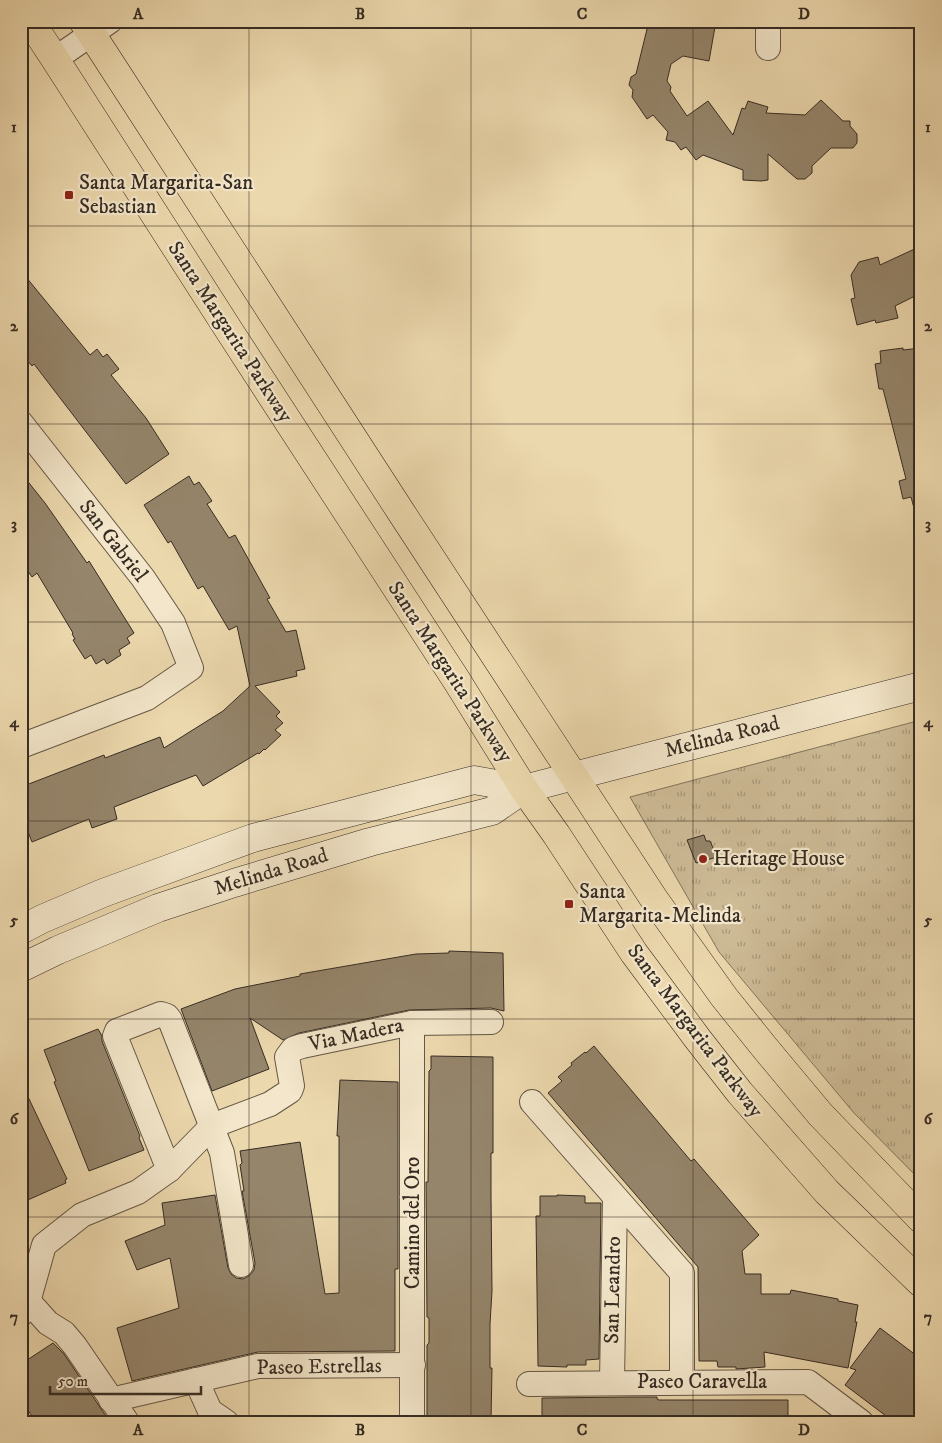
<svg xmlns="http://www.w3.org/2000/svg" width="942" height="1443" font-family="'IM FELL DW Pica',serif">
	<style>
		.park { fill: url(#park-tufts); stroke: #82745c }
		.building { fill: #95856b; stroke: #362c23 }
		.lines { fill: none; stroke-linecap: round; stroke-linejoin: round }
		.street-casing { stroke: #645746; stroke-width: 26 }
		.secondary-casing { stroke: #362c23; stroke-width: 29 }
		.primary-casing { stroke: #362c23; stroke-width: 29 }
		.street { stroke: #f3e6ca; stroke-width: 24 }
		.secondary { stroke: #f3e6ca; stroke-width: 28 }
		.primary { stroke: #ecd8ad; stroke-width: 28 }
		.grid { fill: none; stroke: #362c23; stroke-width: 1; stroke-opacity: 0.55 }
		.poi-dot { fill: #8f2418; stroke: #f3e6ca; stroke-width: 2 }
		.labels { text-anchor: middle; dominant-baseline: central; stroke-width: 4.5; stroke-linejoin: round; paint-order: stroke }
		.poi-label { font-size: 21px; fill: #362c23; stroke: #f3e6ca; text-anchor: start }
		.street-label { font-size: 21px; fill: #362c23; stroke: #f3e6ca }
		.neatline { fill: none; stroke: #362c23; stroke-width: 2 }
		.grid-label { font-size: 16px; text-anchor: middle; font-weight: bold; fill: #362c23 }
	</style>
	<defs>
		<pattern id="park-tufts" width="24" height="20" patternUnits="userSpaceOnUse" patternTransform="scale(1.25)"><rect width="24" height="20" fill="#cdbb96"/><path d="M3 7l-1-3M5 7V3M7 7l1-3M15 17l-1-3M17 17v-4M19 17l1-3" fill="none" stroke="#a7987a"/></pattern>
	</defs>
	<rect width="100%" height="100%" fill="#ecd8ad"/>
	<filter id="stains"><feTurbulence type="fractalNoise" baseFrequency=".004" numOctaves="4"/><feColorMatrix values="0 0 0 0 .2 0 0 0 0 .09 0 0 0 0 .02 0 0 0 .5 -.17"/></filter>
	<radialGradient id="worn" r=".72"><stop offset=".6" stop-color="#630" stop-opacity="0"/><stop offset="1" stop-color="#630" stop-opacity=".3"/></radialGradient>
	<polygon class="park" points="921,720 921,1181 854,1113 719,952 630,797"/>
	<g class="building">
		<polygon points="659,21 716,21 709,61 683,56 671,64 667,81 671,87 670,91 687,116 708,101 733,135 742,108 745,109 748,101 768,107 766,113 805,115 821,100 843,121 850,121 850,126 857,134 857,143 853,148 831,148 812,166 812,173 805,179 797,179 768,154 768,180 761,181 743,180 743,170 703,155 696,160 686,147 681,150 675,142 666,140 668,132 653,115 647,119 632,97 633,90 629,85 631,77 636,74 647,29"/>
		<polygon points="921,246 921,293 895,306 898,318 876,323 875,320 857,325 851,299 855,298 851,275 859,262 878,257 880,265"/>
		<polygon points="21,271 90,355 97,349 103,357 107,354 119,369 111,375 146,418 169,454 126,484 34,364 32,366 21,353"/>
		<polygon points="903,348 903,350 921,348 921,512 915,512 911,497 903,499 899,481 906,479 883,389 879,389 875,364 881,363 880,351"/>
		<polygon points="21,473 45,503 87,563 89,561 134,633 127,638 130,643 119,650 121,655 107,664 104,659 96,664 91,655 85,659 73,640 75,639 72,634 73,633 37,573 32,577 21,561"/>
		<polygon points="189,476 194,485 199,482 212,501 207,504 229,538 235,535 270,598 267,599 286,632 296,630 305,669 296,671 297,676 255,686 280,712 276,716 283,723 275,730 281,735 265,750 264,749 259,754 258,753 203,786 196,775 114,807 117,819 92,828 89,819 32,842 21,814 21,787 104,755 105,758 160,737 164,748 223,711 250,686 237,626 229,630 203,586 198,589 171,541 168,543 144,505"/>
		<polygon points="704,835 706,841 710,841 717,857 696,863 687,840"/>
		<polygon points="449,951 503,953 504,1011 491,1008 409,1010 299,1033 283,1040 250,1018 269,1069 212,1091 181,1009 235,989 300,976 300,974 416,954 449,953"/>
		<polygon points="98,1029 102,1036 102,1041 140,1136 139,1138 144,1150 89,1171 54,1082 56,1081 44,1050"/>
		<polygon points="594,1046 691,1161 694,1159 759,1235 742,1251 745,1274 761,1274 761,1294 790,1294 791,1290 838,1299 838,1301 858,1305 855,1322 857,1322 848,1368 764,1352 765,1367 736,1369 736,1367 718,1367 717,1361 699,1361 698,1267 548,1093 562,1081 558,1077 572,1065 571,1063 585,1052 586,1053"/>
		<polygon points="431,1056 493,1057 493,1153 491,1153 491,1196 492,1291 490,1324 490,1368 492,1368 491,1422 434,1422 427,1416 427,1345 429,1343 429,1318 427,1317 426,1182 428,1182 429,1071 431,1069"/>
		<polygon points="340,1080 398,1082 398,1269 395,1269 395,1351 258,1352 132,1381 117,1328 179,1308 170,1258 137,1270 125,1241 165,1225 162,1203 215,1195 228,1268 231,1274 236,1278 243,1279 249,1276 254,1270 255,1263 242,1191 244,1191 240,1165 242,1163 240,1151 300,1142 325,1294 339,1293 339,1136 337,1136"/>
		<polygon points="21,1082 67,1179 65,1180 66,1183 21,1203"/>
		<polygon points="557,1195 585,1196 585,1203 601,1203 599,1359 586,1360 586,1365 567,1365 567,1367 538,1366 536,1216 540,1216 540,1196 557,1196"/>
		<polygon points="880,1328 921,1359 921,1422 894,1422 845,1385 856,1370 850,1368"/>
		<polygon points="53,1343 64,1354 110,1422 36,1422 21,1400 21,1364"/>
		<polygon points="633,1397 657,1397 657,1399 659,1400 788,1400 788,1422 542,1422 542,1398"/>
	</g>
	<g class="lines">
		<g class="street-casing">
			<g id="street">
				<polyline points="768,21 768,48"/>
				<polyline points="55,59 110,21"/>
				<polyline points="21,423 143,578 173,623 191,668 147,698 21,746"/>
				<polyline points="532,1102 682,1273 682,1382"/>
				<polyline points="169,1170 115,1036 117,1031 161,1014 167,1016 170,1020 222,1153 241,1265"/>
				<polyline points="21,1293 48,1323 64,1333 75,1346 127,1422"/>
				<polyline points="21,1314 28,1302 44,1245 82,1215 138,1192 169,1170 212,1126 270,1104 290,1091 292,1086 287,1057 293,1049 302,1046 412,1023 491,1022"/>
				<polyline points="196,1380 210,1411 226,1422"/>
				<polyline points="612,1382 615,1198"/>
				<polyline points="529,1384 808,1382 861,1422"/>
				<polyline points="111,1400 258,1366 413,1365"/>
				<polyline points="412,1422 412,1023"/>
			</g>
		</g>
		<g class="secondary-casing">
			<g id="secondary">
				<polyline points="21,930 42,919 103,893 253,838 474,780 524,789"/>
				<polyline points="21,968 58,950 158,908 234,883 370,842 492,811 524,789 921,686"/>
			</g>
		</g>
		<g class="primary-casing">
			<g id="primary">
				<polyline points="30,21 55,59 232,335 457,681 524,789 556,834 634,953 697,1038 740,1093 827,1192 921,1283"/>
				<polyline points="83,21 401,512 654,899 724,997 765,1048 820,1114 921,1219"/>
			</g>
		</g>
		<use href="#street" class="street"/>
		<use href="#secondary" class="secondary"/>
		<use href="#primary" class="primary"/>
	</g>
	<path class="grid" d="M249 21V1422M471 21V1422M693 21V1422M21 226H921M21 424H921M21 622H921M21 821H921M21 1019H921M21 1217H921"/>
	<g class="poi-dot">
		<rect x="64" y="190" width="10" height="10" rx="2.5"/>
		<circle cx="703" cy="859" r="5"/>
		<rect x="564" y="899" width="10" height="10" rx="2.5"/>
	</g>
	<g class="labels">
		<g class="poi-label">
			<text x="79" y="183">Santa Margarita-San<tspan x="79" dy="24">Sebastian</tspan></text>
			<text x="713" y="859">Heritage House</text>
			<text x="579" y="892">Santa<tspan x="579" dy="24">Margarita-Melinda</tspan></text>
		</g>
		<g class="street-label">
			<text transform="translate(230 332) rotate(57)">Santa Margarita Parkway</text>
			<text transform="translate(113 541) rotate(52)">San Gabriel</text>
			<text transform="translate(450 672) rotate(57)">Santa Margarita Parkway</text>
			<text transform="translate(722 737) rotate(-14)">Melinda Road</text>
			<text transform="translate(271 872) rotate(-17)">Melinda Road</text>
			<text transform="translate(695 1031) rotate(53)">Santa Margarita Parkway</text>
			<text transform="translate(356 1035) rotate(-12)">Via Madera</text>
			<text transform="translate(413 1223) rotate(-90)">Camino del Oro</text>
			<text transform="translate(613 1290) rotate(-89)">San Leandro</text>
			<text transform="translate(319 1367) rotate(-1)">Paseo Estrellas</text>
			<text x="702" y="1382">Paseo Caravella</text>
		</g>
	</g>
	<rect width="942" height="1443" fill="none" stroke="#ecd8ad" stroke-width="55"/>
	<path d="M50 1386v8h151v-8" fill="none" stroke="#362c23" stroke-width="2.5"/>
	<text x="58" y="1386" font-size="15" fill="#362c23" stroke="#f3e6ca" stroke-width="4" paint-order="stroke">50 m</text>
	<rect x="28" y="28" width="886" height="1388" class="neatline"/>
	<g class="grid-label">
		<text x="138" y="19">A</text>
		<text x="360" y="19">B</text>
		<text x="582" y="19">C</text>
		<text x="804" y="19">D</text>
		<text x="14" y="132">1</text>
		<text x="928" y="132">1</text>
		<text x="14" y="331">2</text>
		<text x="928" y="331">2</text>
		<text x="14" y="529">3</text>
		<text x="928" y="529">3</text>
		<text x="14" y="727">4</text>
		<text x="928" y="727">4</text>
		<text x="14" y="925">5</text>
		<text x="928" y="925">5</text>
		<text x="14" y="1124">6</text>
		<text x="928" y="1124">6</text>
		<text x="14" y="1322">7</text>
		<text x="928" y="1322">7</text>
		<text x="138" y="1435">A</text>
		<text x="360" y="1435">B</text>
		<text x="582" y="1435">C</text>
		<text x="804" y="1435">D</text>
	</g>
	<rect width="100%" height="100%" filter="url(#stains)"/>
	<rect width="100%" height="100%" fill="url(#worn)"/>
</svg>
